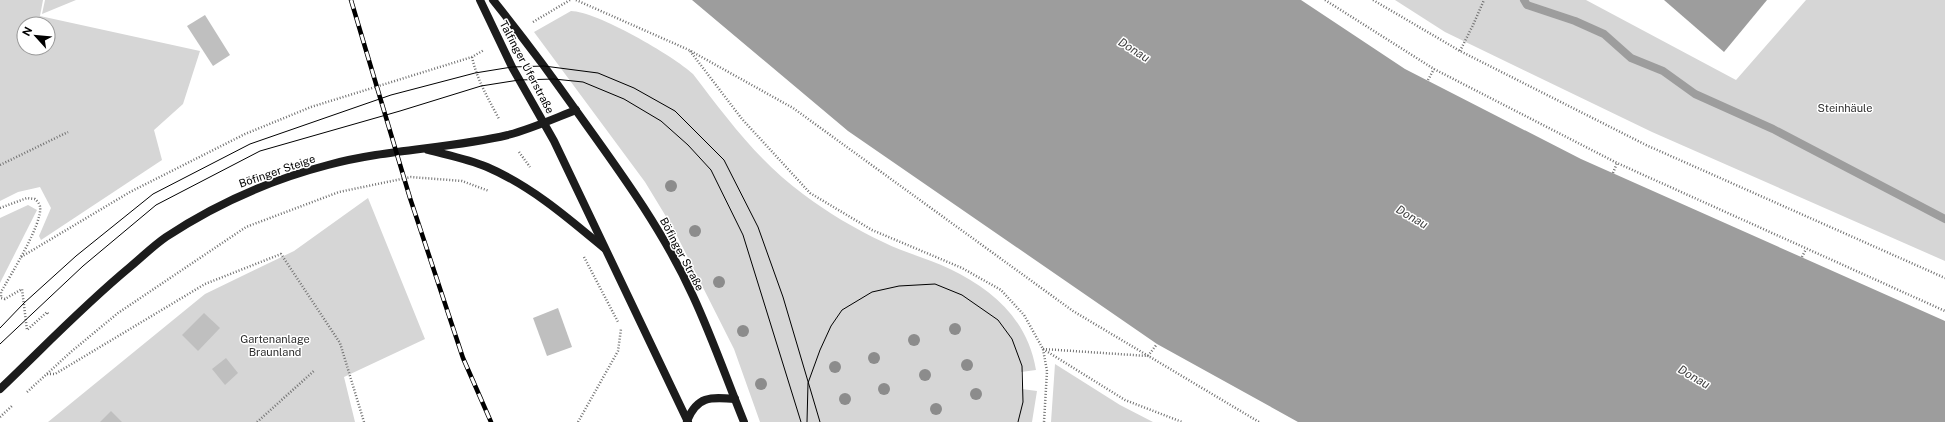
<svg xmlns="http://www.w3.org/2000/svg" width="1945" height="422" font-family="'Public Sans',sans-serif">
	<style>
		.green { fill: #d6d6d6; fill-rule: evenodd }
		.water { fill: #9d9d9d }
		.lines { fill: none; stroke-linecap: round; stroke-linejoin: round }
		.stream { stroke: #9d9d9d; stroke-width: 8 }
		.building { fill: #bfbfbf }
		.path { stroke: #717171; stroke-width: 2.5; stroke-dasharray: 1 2; stroke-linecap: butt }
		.secondary { stroke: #1c1c1c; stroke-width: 8 }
		.tram { stroke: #000; stroke-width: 1 }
		.rail-casing { stroke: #000; stroke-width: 4.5 }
		.rail { stroke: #fff; stroke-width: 3; stroke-dasharray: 9; stroke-linecap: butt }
		.tree { fill: #8c8c8c }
		.labels { text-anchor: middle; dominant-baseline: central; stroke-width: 3; stroke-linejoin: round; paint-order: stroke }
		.street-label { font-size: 11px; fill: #000; stroke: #fff }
		.park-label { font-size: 11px; fill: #2d2d2d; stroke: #fff }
		.water-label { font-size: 12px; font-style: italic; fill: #3e3e3e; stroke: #fff }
	</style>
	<rect width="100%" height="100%" fill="#fff"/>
	<g class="green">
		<path d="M0 0H43L40 16 200 51 183 104 154 130 162 160 41 240 39 236 51 208 40 187 18 192 0 201ZM24 24H48V48H24Z"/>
		<polygon points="45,0 76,0 42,14"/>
		<polygon points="1395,0 1586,0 1736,80 1806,0 1945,0 1945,261 1652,132 1445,32"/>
		<path d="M571 11C596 11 674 56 693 74 726 117 758 161 803 194 827 212 855 229 883 242 904 253 928 258 950 269 994 290 1028 321 1036 370L1021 372 1022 389 1037 391 1032 422H760L734 349 673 228 645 182 534 32Z"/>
		<polygon points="368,198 425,339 344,377 355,422 48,422 205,294 294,251"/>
		<polygon points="28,205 37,210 0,283 0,218"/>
		<polygon points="1055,364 1120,405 1153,422 1051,422"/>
	</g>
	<g class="water">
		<polygon points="692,0 1301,0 1405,69 1581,159 1945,321 1945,422 1298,422 1157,344 848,131"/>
		<polygon points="1664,0 1767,0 1724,52"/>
	</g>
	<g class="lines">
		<polyline class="stream" points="1524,0 1527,5 1575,21 1604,34 1631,58 1663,71 1695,94 1773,129 1945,219"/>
	</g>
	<g class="building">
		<polygon points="205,15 230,55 213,66 187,26"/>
		<polygon points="558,308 572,347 547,356 533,318"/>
		<polygon points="204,313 220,328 198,351 182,335"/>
		<polygon points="226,358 238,373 225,385 212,369"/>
		<polygon points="111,411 122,422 100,422"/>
	</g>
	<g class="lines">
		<g class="path">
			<polyline points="576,0 689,50 793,108 1073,311 1259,422"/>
			<polyline points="1325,0 1434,69 1617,163 1945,311"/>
			<polyline points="1373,0 1460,51 1646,145 1945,278"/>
			<polyline points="533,22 570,0"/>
			<polyline points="690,51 742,119 810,193 872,230 962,268 1001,290 1024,315 1043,349 1047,371 1044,422"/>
			<polyline points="1460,51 1473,25 1484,0"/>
			<path d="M472 57C477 80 488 98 499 119"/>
			<polyline points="1428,80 1434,69"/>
			<polyline points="519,152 530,167"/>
			<polyline points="0,165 68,132"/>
			<polyline points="1613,173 1617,163"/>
			<path d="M0 208 27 198 35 199C37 201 40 204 40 207 43 223 10 276 1 292V298L5 299 22 289 27 330 47 312 49 315"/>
			<polyline points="21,257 130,192 245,134 311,107 472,57 484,50"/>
			<polyline points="584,257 618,322"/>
			<polyline points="1802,257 1806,249"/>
			<polyline points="1043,349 1125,400 1182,422"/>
			<polyline points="1043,349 1148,356"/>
			<polyline points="1148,356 1157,344"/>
			<polyline points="47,374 55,374 205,284 281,254 340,343 364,422"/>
			<polyline points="27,392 72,351 118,313 246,227 339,192 411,177 462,181 489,191"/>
			<polyline points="0,417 13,405"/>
			<polyline points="257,422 315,370"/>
			<polyline points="578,422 618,351 621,329"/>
		</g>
		<g class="secondary">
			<polyline points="480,0 512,67 554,141 688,422"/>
			<path d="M493 0C522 36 549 72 575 109 618 169 662 228 693 296 712 337 727 380 744 422"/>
			<path d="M428 150C447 155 468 159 487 167 531 186 567 217 604 248"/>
			<path d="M0 389C43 348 84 305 130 267 142 257 153 246 166 237 216 204 270 180 328 165 387 149 449 149 508 135 531 129 553 119 576 110"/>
			<path d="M687 421C697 396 710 397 735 399"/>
		</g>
		<g class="tram">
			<polyline points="0,328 24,303 76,256 153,194 250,144 391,95 475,73 512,67 544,66 598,73 634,88 675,111 724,160 758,227 783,297 820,422"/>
			<polyline points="0,344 83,266 156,205 260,151 400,111 481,86 519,80 554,79 583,82 624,99 661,121 688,145 711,170 743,235 801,422"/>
			<polyline points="807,422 808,383 820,350 831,326 842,310 872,292 899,286 935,284 962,295 998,320 1012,339 1022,366 1023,402 1018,422"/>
		</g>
		<g class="rail-casing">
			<polyline id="rail" points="351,0 410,198 463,358 491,422"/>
		</g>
		<use href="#rail" class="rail"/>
	</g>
	<g class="tree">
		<circle cx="671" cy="186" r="6"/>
		<circle cx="695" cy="231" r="6"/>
		<circle cx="719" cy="282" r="6"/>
		<circle cx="955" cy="329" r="6"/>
		<circle cx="743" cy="331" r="6"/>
		<circle cx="914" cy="340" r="6"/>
		<circle cx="874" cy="358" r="6"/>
		<circle cx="967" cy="365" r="6"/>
		<circle cx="835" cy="367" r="6"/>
		<circle cx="925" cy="375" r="6"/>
		<circle cx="761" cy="384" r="6"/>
		<circle cx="884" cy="389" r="6"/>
		<circle cx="976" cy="394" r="6"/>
		<circle cx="845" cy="399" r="6"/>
		<circle cx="936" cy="409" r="6"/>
	</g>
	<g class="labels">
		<g class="street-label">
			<text transform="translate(527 67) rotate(62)">Talfinger Uferstraße</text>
			<text transform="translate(277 171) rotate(-19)">Böfinger Steige</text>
			<text transform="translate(682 254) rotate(62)">Böfinger Straße</text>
		</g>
		<g class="park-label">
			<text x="1845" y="108">Steinhäule</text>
			<text x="275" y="339">Gartenanlage<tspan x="275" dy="13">Braunland</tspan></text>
		</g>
		<g class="water-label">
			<text transform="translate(1134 50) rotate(32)">Donau</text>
			<text transform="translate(1412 217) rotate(30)">Donau</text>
			<text transform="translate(1694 377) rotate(30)">Donau</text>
		</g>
	</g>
	<g transform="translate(36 36) rotate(297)"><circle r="19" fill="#ffffff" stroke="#999999"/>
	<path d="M0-3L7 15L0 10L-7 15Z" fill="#000000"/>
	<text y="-6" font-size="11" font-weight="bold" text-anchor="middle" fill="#000000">N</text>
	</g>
</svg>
